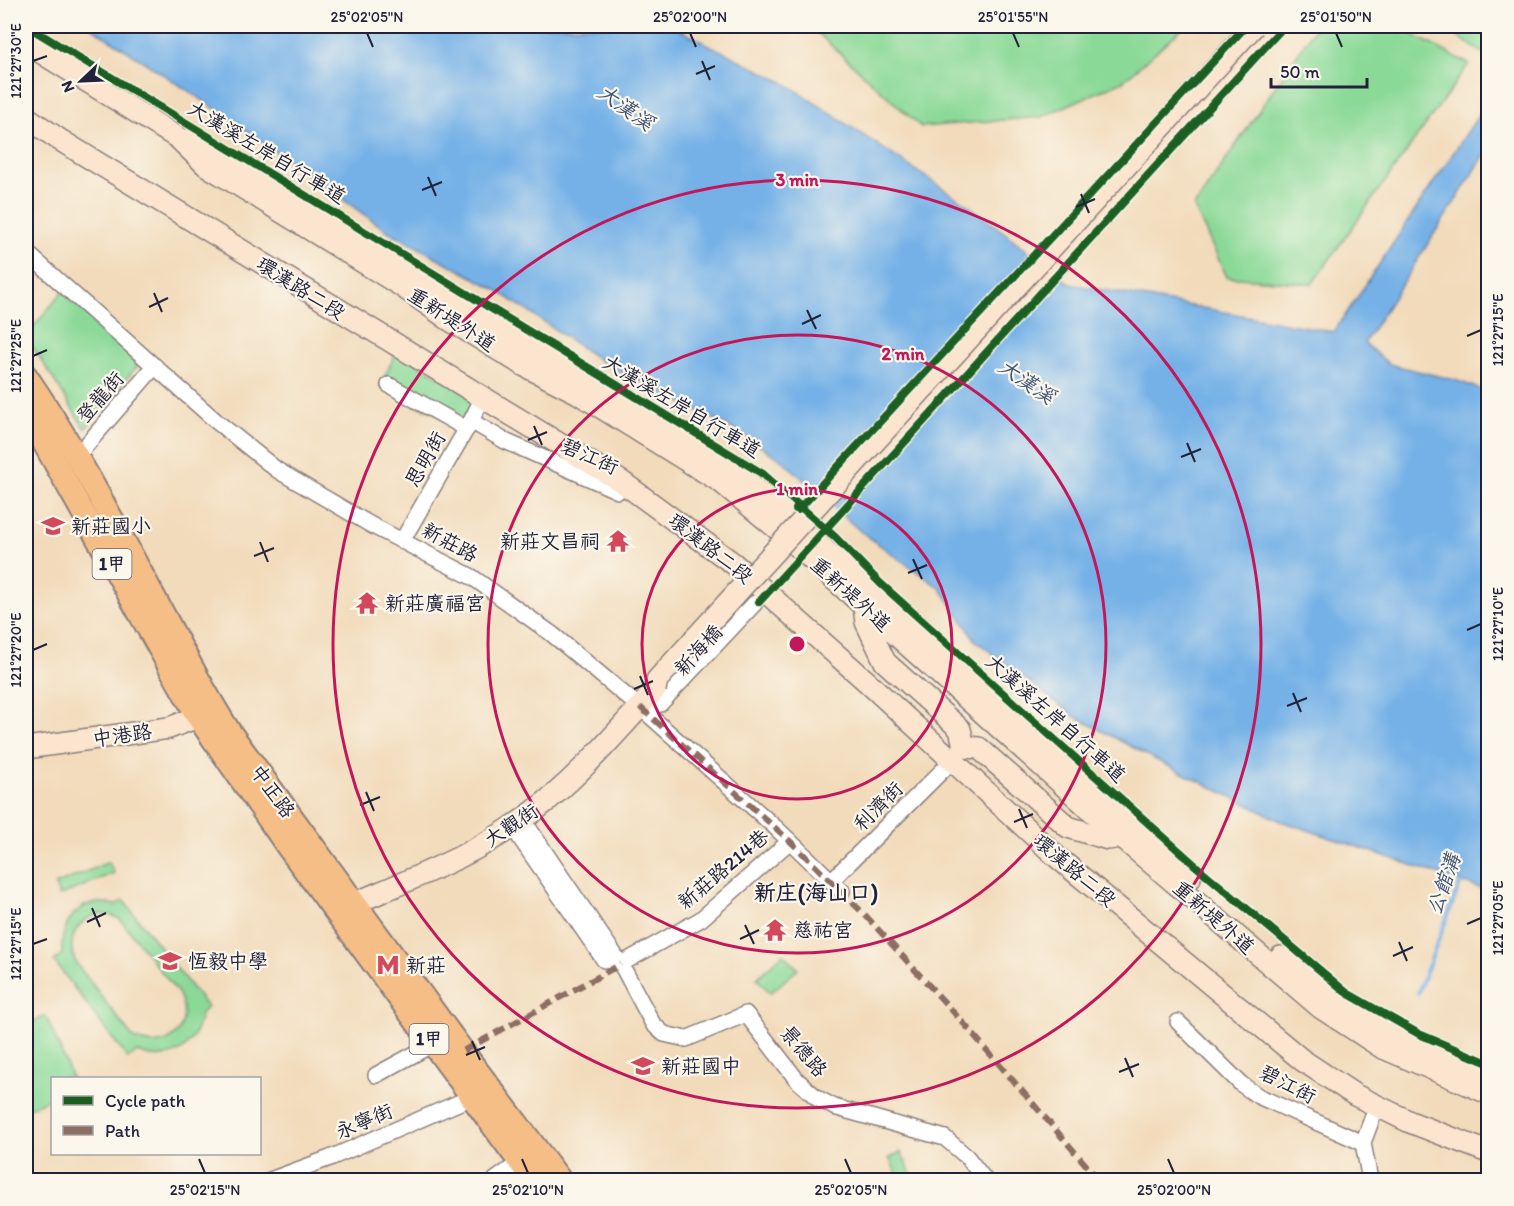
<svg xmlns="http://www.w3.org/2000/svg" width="1514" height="1206" font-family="Itim,'LXGW WenKai TC',sans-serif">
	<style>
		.green { fill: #8ad997; stroke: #567e69; stroke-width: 1.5; fill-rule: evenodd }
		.water { fill: #75b1e7; stroke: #4c6a91; stroke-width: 1.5 }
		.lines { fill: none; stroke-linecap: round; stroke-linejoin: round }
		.stream { stroke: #75b1e7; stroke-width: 4 }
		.street-casing { stroke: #8a7e7b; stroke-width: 18 }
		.secondary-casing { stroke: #8a7e7b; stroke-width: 24 }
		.primary-casing { stroke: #8a7e7b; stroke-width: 26 }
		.street { stroke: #fff; stroke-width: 15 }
		.secondary { stroke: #fbe5cf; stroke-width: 21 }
		.primary { stroke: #f6be87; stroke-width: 22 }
		.secondary-bridge-casing { stroke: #8a7e7b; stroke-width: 24; stroke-linecap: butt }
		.secondary-bridge { stroke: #fbe5cf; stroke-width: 21 }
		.quiet { stroke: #8d6e63; stroke-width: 6; stroke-dasharray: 12 6; stroke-linecap: butt }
		.cycleway-casing { stroke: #fbf7ec; stroke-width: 11 }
		.cycleway { stroke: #1b5e20; stroke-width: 8 }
		.ticks { fill: none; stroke: #22223b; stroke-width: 2 }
		.ring { fill: none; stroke: #c2185b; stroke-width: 3 }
		.labels { text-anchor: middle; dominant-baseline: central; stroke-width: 4.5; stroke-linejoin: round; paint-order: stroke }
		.shield { fill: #fbf7ec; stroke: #636270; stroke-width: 1.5 }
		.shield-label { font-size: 18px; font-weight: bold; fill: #22223b }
		.street-label { font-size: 20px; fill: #22223b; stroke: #fbf7ec }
		.poi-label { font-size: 20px; fill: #22223b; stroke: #fbf7ec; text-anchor: start }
		.water-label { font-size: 21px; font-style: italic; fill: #3f5477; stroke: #fbf7ec }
		.quarter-label { font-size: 22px; font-weight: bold; fill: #22223b; stroke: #fbf7ec }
		.centre { fill: #c2185b; stroke: #fbf7ec; stroke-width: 3 }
		.ring-label { font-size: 18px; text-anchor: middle; font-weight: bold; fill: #c2185b; stroke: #fbf7ec; stroke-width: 4.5; stroke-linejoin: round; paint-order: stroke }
		.neatline { fill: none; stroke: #22223b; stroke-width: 2 }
		.ticks-label { font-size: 15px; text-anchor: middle; fill: #22223b }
	</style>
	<rect width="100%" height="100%" fill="#fbf7ec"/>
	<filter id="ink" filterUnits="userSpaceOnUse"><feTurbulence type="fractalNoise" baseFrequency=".0167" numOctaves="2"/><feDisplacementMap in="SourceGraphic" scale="12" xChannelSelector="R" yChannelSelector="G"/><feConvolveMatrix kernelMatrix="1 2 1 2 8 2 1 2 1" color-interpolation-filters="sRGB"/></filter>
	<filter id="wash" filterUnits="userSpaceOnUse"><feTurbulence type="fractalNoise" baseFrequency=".008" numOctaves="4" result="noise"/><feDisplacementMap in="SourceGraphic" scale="24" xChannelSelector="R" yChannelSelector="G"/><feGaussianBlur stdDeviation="1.35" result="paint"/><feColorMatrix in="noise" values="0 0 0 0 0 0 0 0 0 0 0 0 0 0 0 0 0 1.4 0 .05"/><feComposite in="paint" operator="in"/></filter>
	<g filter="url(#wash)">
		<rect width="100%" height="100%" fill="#f2dbbb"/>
		<g class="green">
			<polygon points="810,26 1185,26 1123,81 1041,117 921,127"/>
			<polygon points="1323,26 1396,26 1469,64 1312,284 1227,277 1194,207 1315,28"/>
			<polygon points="1443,26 1488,26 1488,42 1482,53"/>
			<polygon points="63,291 143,359 85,429 26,336"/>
			<polygon points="397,351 478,400 465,425 416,405 380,386"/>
			<polygon points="109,862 114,873 59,896 55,885"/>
			<path d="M123 900 207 1007C197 1016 201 1021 195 1033 184 1057 160 1061 137 1052L128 1059 54 961 62 955C60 922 80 894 116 905ZM99 914 110 915 120 919 178 993C196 1027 167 1056 133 1038L76 963C66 940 75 921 99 914Z"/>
			<polygon points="783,954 798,969 770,993 757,978"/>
			<polygon points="46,1016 72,1078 52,1078 52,1098 26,1109 26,1025"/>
			<polygon points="901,1152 914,1180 900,1180 889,1158"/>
		</g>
		<polygon class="water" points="89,26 672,26 785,83 978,212 1070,284 1334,332 1488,101 1488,150 1364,343 1389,364 1455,380 1488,392 1488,891 1281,821 1162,763 1074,716 976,641 940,588 860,531 781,459 724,424 610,367 495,289 386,230 204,101"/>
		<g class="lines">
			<polyline class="stream" points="1418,993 1462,879"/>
		</g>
	</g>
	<g filter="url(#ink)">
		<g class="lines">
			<g class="street-casing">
				<g id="street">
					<polyline points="26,252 216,421 277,470 371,525 472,577 552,634 649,715 775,827 842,891"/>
					<polyline points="389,385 467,429"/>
					<polyline points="471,421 505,441 618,491 622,482"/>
					<polyline points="76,457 155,366"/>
					<polyline points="402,541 471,421 483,397"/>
					<polyline points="640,707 660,704 755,603"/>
					<polyline points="519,822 530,830 567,885 621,964 653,1024 664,1034 686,1039 746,1014 797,1080 817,1098 834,1107 945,1138 967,1157 985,1180"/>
					<polyline points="519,822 520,838 604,960 621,964"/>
					<polyline points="831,881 953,760"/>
					<polyline points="621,964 701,919 790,841"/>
					<polyline points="1178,1022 1241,1084 1258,1096 1363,1143"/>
					<polyline points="376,1075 433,1044"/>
					<polyline points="270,1180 330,1158 472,1097"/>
					<polyline points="495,1180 520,1162"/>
					<polyline points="1370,1180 1363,1143 1377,1105"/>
				</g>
			</g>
			<g class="secondary-casing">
				<g id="secondary">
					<polyline points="26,43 178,138 206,165 400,285 448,319 525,366 578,393 721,482 786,536 1121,837 1321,1008 1381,1047 1488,1093"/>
					<polyline points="26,117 60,140 622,482 734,564 865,680 1057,857 1302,1060 1355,1095 1410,1122 1488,1152"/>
					<polyline points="185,140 213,149 410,272 457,305 525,346 586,379 690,442 731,469 777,507 1190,878"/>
					<polyline points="848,486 1270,26"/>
					<polyline points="864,607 866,622 885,662 960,729 964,747"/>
					<polyline points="964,747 979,748 1068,827 1108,839 1121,837"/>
					<polyline points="26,748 169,728 198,717 211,709"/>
					<path d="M342 914 355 903C416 877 480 853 533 812 579 777 617 732 655 690"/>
					<polyline points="1281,957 1340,1003 1387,1033 1488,1076"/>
				</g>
			</g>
			<g class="primary-casing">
				<g id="primary">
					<path d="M26 376C80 455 124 542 170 627 189 663 208 699 231 734L472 1064 560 1180"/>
					<polyline points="26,411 198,717 288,847 533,1180"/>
				</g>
			</g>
			<use href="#street" class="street"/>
			<use href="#secondary" class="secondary"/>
			<use href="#primary" class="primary"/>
			<g class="secondary-bridge-casing">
				<polyline id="secondary-bridge" points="655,690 657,680 1254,26"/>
			</g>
			<use href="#secondary-bridge" class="secondary-bridge"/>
			<g class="quiet">
				<polyline points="640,707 790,841 866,916 966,1026 1099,1180"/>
				<polyline points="463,1051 621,964"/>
			</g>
			<g class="cycleway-casing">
				<g id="cycleway">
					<polyline points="27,26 763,474 835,537 880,583 1196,866 1347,993 1419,1034 1488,1063"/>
					<polyline points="796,509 798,510 1246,26"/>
					<polyline points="759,602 1284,26"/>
				</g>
			</g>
			<use href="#cycleway" class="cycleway"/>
		</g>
	</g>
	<path class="ticks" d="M367 33 373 47M690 33 696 47M1013 33 1019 47M1336 33 1342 47M33 61 47 56M702 61 710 80M696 74 715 66M428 177 436 196M422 190 442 182M1081 194 1089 213M1076 207 1095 199M154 293 162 312M149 307 168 298M807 310 816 329M802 324 821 315M1467 336 1481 330M33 356 47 350M534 426 542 445M528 440 547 432M1187 443 1195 462M1181 457 1201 449M260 542 268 562M254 556 274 548M913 559 922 579M908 573 927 565M1467 630 1481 624M33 650 47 644M640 676 648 695M634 689 653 681M1293 693 1301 712M1287 706 1307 698M366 792 374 811M360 805 380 797M1019 809 1027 828M1014 822 1033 814M92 908 100 927M87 922 106 913M1467 924 1481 918M745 925 754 944M740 939 759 930M1399 942 1407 961M33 944 47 939M1393 956 1413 947M472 1041 480 1060M466 1055 485 1047M1125 1058 1133 1077M1119 1072 1139 1064M199 1159 205 1173M522 1159 528 1173M845 1159 851 1173M1168 1159 1174 1173"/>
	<g class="ring">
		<circle cx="797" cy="644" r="155"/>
		<circle cx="797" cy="644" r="309"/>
		<circle cx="797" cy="644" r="464"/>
	</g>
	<defs>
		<g id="school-bare" transform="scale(1.8)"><path d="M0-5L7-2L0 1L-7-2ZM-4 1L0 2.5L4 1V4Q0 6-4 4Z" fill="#d1495b" stroke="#fbf7ec" stroke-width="2.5" paint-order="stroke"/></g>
		<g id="temple-bare" transform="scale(1.8)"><path d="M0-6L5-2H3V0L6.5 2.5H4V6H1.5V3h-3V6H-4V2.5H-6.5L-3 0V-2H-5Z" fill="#d1495b" stroke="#fbf7ec" stroke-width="2.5" paint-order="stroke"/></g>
		<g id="metro-bare" transform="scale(1.8)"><path d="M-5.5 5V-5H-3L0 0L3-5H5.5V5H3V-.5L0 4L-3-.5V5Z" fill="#d1495b" stroke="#fbf7ec" stroke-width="2.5" paint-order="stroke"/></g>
	</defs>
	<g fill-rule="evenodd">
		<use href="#school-bare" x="53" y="526"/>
		<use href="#temple-bare" x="618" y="541"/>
		<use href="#temple-bare" x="367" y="603"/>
		<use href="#temple-bare" x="775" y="930"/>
		<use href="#school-bare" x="170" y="961"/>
		<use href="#metro-bare" x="388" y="965"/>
		<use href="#school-bare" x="643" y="1066"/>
	</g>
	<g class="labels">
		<g class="shield">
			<rect x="92.5" y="549" width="39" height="30" rx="4.5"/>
			<rect x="409.5" y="1024" width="39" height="30" rx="4.5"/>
		</g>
		<g class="shield-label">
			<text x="112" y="564">1甲</text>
			<text x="429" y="1039">1甲</text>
		</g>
		<g class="street-label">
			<text transform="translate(267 152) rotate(31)">大漢溪左岸自行車道</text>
			<text transform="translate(301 288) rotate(32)">環漢路二段</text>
			<text transform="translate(452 319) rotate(33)">重新堤外道</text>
			<text transform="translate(100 397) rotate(-49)">登龍街</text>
			<text transform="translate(682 406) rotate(31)">大漢溪左岸自行車道</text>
			<text transform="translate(590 456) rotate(24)">碧江街</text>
			<text transform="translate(425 459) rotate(-60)">思明街</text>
			<text transform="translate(450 542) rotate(28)">新莊路</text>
			<text transform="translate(711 548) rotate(38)">環漢路二段</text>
			<text transform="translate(851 594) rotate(42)">重新堤外道</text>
			<text transform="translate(698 650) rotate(-48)">新海橋</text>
			<text transform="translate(1056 718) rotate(42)">大漢溪左岸自行車道</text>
			<text transform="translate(122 735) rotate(-8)">中港路</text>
			<text transform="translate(273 791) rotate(54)">中正路</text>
			<text transform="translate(878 806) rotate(-45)">利濟街</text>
			<text transform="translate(511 825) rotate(-34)">大觀街</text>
			<text transform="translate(723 869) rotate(-40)">新莊路214巷</text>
			<text transform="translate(1075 870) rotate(40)">環漢路二段</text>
			<text transform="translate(1214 917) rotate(41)">重新堤外道</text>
			<text transform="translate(804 1051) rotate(50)">景德路</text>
			<text transform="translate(1288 1084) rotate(27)">碧江街</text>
			<text transform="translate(364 1121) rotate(-23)">永寧街</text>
		</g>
		<g class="poi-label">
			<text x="71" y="526">新莊國小</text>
			<text x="600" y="541" text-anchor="end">新莊文昌祠</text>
			<text x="385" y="603">新莊廣福宮</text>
			<text x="793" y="930">慈祐宮</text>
			<text x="188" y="961">恆毅中學</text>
			<text x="406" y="965">新莊</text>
			<text x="661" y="1066">新莊國中</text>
		</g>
		<g class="water-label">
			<text transform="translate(626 107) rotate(35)">大漢溪</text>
			<text transform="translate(1027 381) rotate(34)">大漢溪</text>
			<text transform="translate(1443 884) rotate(-71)">公館溝</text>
		</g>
		<g class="quarter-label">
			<text x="816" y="892">新庄(海山口)</text>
		</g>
	</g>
	<circle cx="797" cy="644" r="9" class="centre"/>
	<g class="ring-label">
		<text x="797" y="186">3 min</text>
		<text x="903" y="360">2 min</text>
		<text x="797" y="495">1 min</text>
	</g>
	<rect width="1514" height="1206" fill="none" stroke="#fbf7ec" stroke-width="66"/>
	<rect x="51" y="1077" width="210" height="78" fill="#fbf7ec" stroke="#a4a2a5" stroke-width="1.5"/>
	<rect x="63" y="1096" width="30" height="9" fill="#1b5e20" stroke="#a4a2a5" stroke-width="1.5"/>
	<text x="105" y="1107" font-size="18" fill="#22223b">Cycle path</text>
	<rect x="63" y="1126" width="30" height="9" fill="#8d6e63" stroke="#a4a2a5" stroke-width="1.5"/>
	<text x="105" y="1137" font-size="18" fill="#22223b">Path</text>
	<g transform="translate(81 81) rotate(247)" stroke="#fbf7ec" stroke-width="4.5" paint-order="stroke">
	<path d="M0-4.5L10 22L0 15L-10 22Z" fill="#22223b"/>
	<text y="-9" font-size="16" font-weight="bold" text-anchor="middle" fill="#22223b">N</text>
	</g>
	<path d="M1271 78v9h96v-9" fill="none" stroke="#22223b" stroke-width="3"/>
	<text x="1280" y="78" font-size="18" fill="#22223b" stroke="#fbf7ec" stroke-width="4.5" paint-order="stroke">50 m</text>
	<rect x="33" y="33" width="1448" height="1140" class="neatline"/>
	<g class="ticks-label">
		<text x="367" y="22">25°02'05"N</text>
		<text x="690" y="22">25°02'00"N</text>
		<text x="1013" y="22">25°01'55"N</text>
		<text x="1336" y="22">25°01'50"N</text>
		<text transform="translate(16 61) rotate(-90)" y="5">121°27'30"E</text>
		<text transform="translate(1498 330) rotate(-90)" y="5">121°27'15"E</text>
		<text transform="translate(16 356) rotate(-90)" y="5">121°27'25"E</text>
		<text transform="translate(1498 624) rotate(-90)" y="5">121°27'10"E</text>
		<text transform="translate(16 650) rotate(-90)" y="5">121°27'20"E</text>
		<text transform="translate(1498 918) rotate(-90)" y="5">121°27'05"E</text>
		<text transform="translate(16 944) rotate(-90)" y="5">121°27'15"E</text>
		<text x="205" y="1195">25°02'15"N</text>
		<text x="528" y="1195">25°02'10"N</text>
		<text x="851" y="1195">25°02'05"N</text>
		<text x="1174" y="1195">25°02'00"N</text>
	</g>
</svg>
